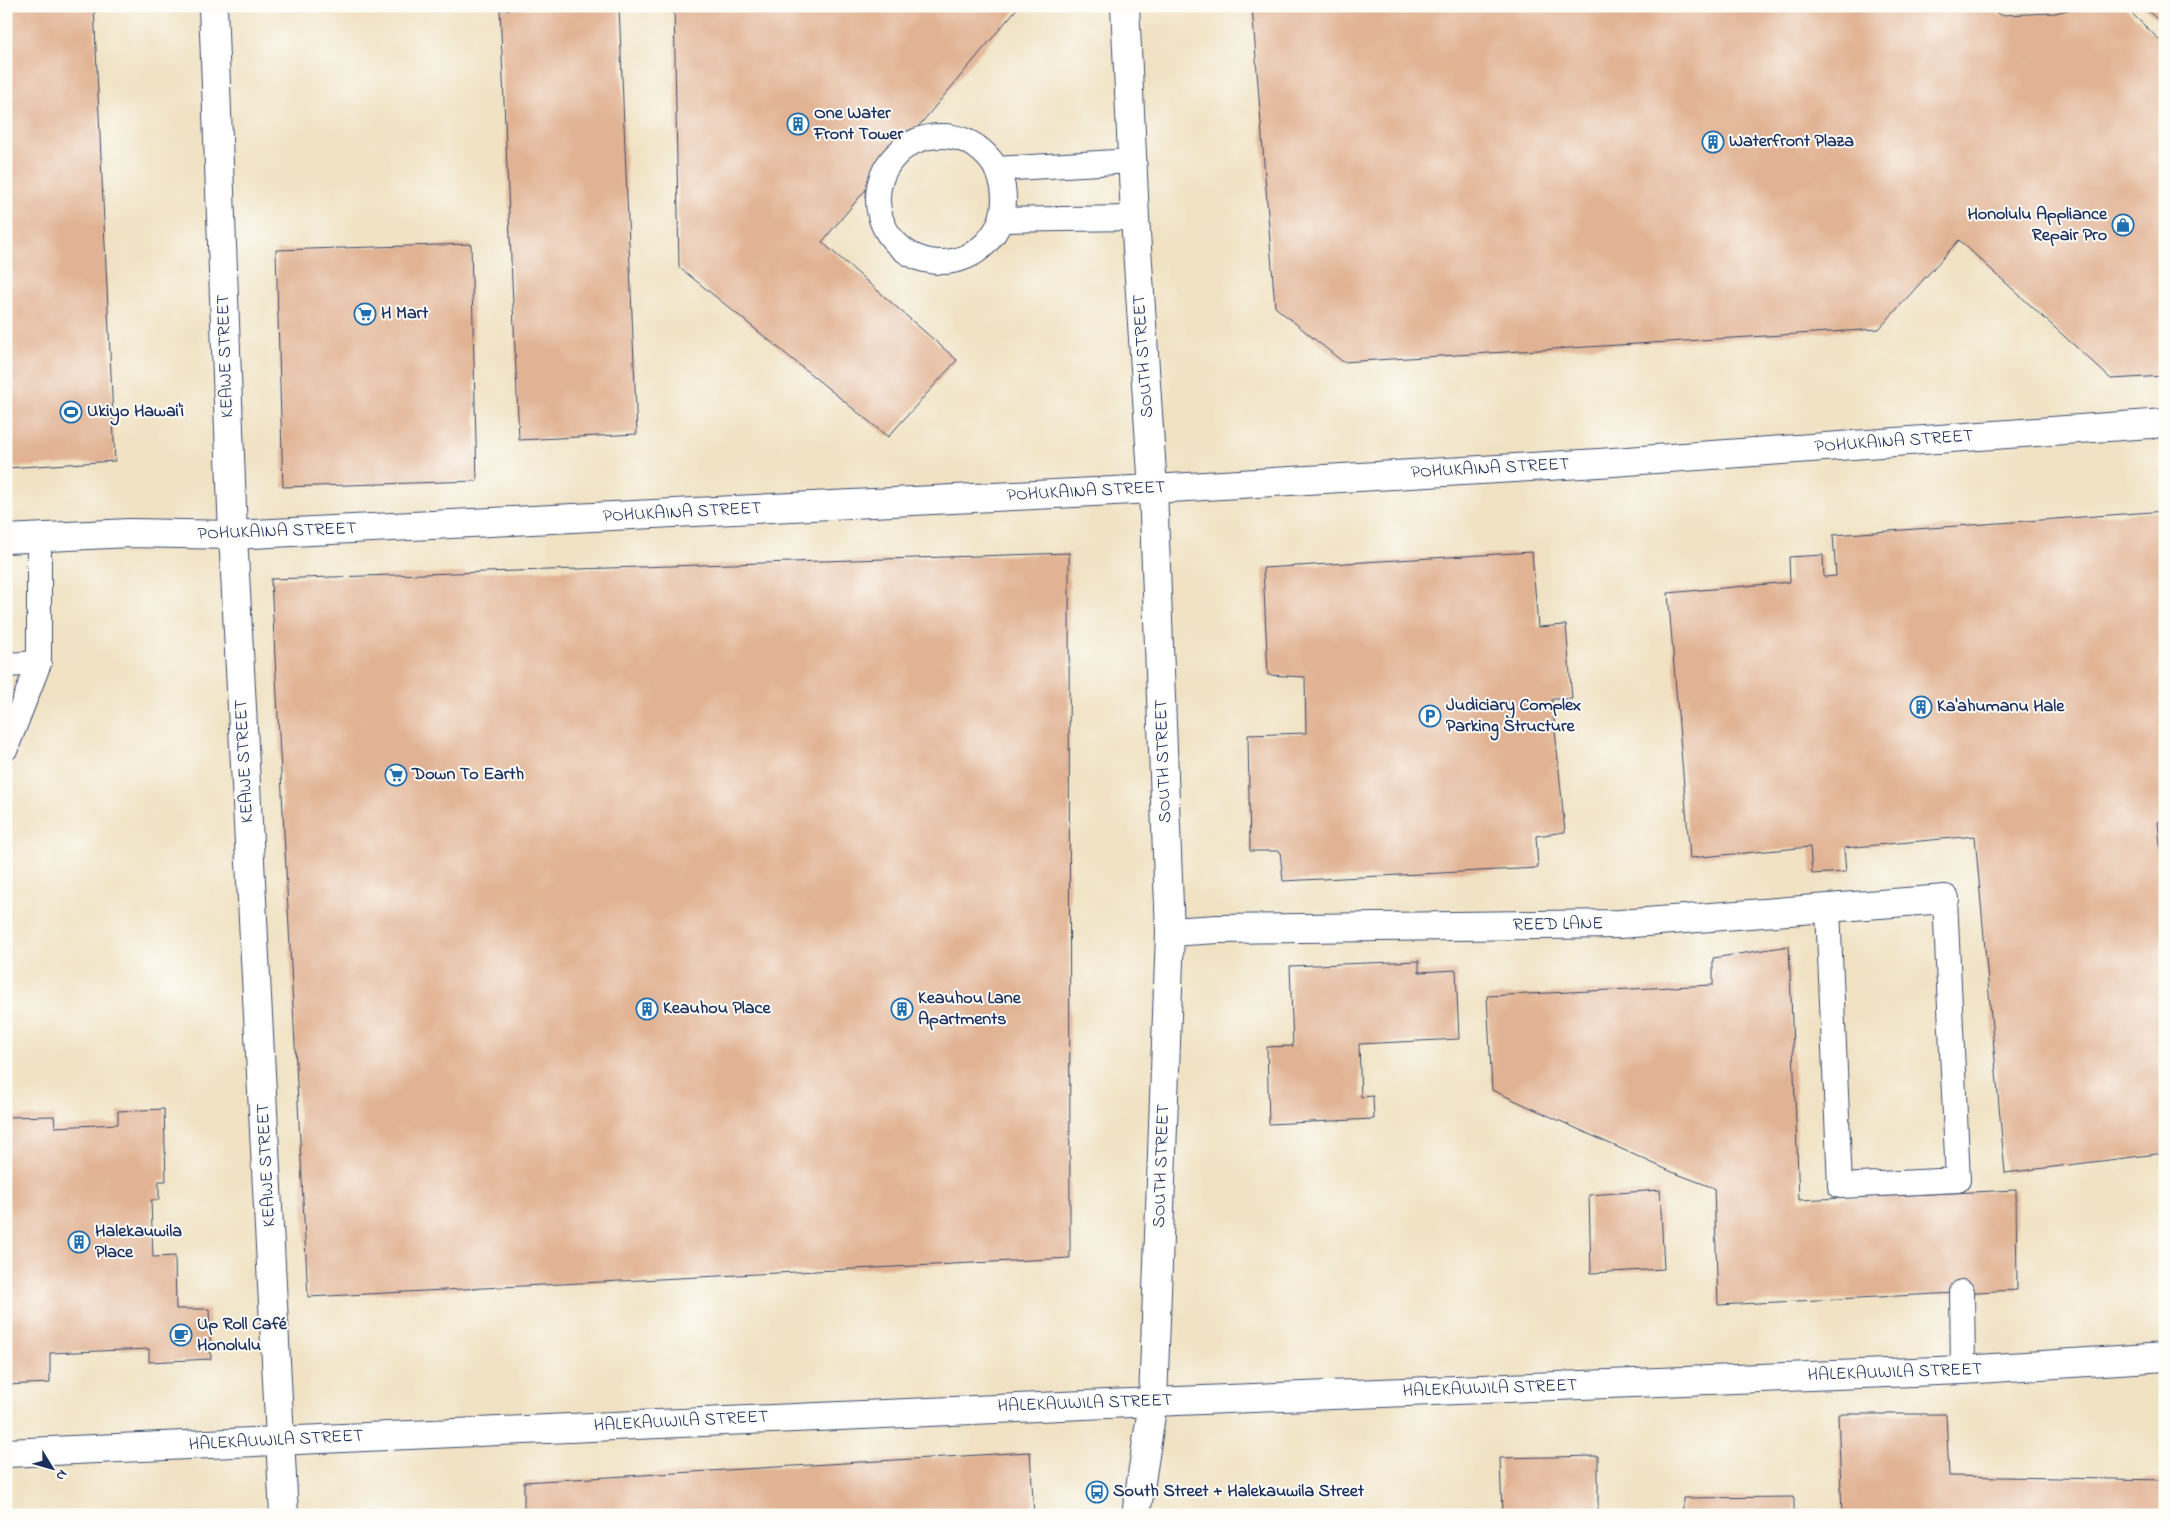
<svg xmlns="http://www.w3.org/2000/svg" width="2171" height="1521" font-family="'Indie Flower',sans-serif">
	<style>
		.building { fill: #e1b293 }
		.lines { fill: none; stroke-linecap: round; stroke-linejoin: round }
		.service-casing { stroke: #3b4a6d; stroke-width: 26 }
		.minor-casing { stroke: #3b4a6d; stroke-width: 30 }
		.tertiary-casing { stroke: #3b4a6d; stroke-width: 30 }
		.primary-casing { stroke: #3b4a6d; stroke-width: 30 }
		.service { stroke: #fff; stroke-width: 24 }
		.minor { stroke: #fff; stroke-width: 28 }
		.tertiary { stroke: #fff; stroke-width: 28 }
		.primary { stroke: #fff; stroke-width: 28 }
		.labels { text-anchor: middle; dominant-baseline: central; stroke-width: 4; stroke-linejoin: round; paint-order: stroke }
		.poi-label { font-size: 18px; font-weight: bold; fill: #1b2f5e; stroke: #fdfcf7; text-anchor: start }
		.street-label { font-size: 18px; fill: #1b2f5e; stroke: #fdfcf7 }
	</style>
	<rect width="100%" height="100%" fill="#fdfcf7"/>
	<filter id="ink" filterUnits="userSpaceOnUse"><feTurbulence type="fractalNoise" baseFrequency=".02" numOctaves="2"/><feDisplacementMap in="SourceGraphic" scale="10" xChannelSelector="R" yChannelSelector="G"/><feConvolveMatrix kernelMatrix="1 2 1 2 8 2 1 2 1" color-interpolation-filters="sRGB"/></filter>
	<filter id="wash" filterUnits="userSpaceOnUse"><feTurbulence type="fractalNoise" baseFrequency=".0096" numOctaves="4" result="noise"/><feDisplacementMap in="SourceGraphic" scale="20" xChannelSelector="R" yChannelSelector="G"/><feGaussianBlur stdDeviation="1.12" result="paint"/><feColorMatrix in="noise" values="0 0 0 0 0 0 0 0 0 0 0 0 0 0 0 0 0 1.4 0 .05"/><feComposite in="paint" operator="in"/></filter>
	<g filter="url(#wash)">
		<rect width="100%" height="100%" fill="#f0e2c3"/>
		<g id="blocks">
			<g class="building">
				<polygon points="6,6 94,6 115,461 6,468"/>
				<polygon points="589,6 619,6 637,434 519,440 500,10"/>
				<polygon points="674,6 1019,6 822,242 957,360 888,437 679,267"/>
				<polygon points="1252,6 1987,6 2000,15 2056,13 2082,6 2124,6 2165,45 2165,376 2111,379 1959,240 1879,329 1343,362 1275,307"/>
				<polygon points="2142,6 2165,6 2165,26"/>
				<polygon points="471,244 477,481 283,487 276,250"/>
				<polygon points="2165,511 2165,821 2158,822 2165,902 2165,1153 2005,1173 1975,836 1844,848 1846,872 1812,874 1810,847 1690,858 1668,593 1790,582 1789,557 1823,555 1824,577 1836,576 1833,535"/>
				<polygon points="1532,552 1538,627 1566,625 1572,699 1552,699 1565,832 1536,836 1538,868 1283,881 1280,851 1250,851 1248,735 1306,733 1305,677 1268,675 1263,568"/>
				<polygon points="1069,553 1070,1258 308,1297 271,579"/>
				<polygon points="1789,946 1799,1200 2016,1190 2017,1290 1718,1305 1714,1188 1672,1172 1492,1090 1487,996 1713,985 1713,958"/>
				<polygon points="1419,961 1419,972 1456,970 1459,1039 1359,1044 1361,1097 1373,1096 1374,1119 1269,1124 1267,1047 1293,1046 1290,966"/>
				<polygon points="164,1109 166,1181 159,1181 159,1200 151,1200 153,1257 175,1256 176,1309 209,1309 211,1359 149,1362 149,1349 50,1353 50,1383 6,1385 6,1117 54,1116 55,1127 118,1124 118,1111"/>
				<polygon points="1660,1190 1664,1269 1591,1273 1589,1195"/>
				<polygon points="1838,1414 1946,1414 1949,1476 2165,1480 2165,1515 1842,1515"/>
				<polygon points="1030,1452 1034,1515 524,1515 524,1482"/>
				<polygon points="1598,1456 1598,1515 1502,1515 1500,1458"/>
				<polygon points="1794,1497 1794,1515 1683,1515 1683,1498"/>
				<rect x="6" y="1513" width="42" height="2"/>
			</g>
		</g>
	</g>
	<g filter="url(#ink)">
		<use href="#blocks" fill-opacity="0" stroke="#3b4a6d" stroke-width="1"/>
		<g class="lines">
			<g class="service-casing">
				<g id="service">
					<circle cx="941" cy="199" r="63"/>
					<polyline points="996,169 1132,161"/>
					<polyline points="1001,220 1135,218"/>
					<polyline points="6,665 39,663"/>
					<polyline points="6,748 39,663 39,538"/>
					<polyline points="1828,909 1840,1186 1958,1180 1945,899"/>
					<polyline points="1962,1292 1963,1370"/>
				</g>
			</g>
			<g class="minor-casing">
				<g id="minor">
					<polyline points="213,6 233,535 284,1515"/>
					<polyline points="1170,932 1218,929 1620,924 1945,899"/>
				</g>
			</g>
			<g class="tertiary-casing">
				<g id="tertiary">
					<polyline points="6,539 130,533 233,535 1153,489 1599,463 2165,423"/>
					<polyline points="6,1453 1153,1402 1963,1370 2165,1357"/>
				</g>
			</g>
			<g class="primary-casing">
				<polyline id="primary" points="1125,6 1135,218 1153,489 1170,932 1153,1402 1136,1515"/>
			</g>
			<use href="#service" class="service"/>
			<use href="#minor" class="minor"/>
			<use href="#tertiary" class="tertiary"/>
			<use href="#primary" class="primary"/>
		</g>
	</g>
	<defs>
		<g id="building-ring" transform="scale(1.125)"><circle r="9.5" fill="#fdfcf7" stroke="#1f6fb2" stroke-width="1.5"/><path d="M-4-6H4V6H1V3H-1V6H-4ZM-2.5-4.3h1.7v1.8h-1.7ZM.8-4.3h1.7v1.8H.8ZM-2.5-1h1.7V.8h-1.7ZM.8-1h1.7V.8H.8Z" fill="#1f6fb2"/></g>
		<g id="shop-ring" transform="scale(1.125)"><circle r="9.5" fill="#fdfcf7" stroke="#1f6fb2" stroke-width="1.5"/><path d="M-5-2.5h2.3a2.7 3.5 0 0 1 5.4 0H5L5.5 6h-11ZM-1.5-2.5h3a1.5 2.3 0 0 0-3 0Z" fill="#1f6fb2"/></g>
		<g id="supermarket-ring" transform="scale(1.125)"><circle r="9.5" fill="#fdfcf7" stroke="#1f6fb2" stroke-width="1.5"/><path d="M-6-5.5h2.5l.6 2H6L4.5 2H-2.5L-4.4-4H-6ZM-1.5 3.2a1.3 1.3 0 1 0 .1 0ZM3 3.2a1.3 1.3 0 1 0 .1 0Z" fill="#1f6fb2"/></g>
		<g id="stadium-ring" transform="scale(1.125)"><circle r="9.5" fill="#fdfcf7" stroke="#1f6fb2" stroke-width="1.5"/><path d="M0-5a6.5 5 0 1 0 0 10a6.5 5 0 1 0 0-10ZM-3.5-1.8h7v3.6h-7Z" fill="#1f6fb2"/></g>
		<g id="parking-ring" transform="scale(1.125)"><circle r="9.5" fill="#fdfcf7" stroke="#1f6fb2" stroke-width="1.5"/><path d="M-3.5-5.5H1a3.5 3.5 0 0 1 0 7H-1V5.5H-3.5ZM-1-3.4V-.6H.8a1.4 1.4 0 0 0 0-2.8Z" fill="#1f6fb2"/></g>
		<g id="cafe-ring" transform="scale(1.125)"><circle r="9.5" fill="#fdfcf7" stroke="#1f6fb2" stroke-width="1.5"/><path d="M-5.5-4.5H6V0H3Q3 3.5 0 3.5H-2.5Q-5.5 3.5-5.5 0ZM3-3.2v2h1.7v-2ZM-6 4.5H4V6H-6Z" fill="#1f6fb2"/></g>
		<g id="bus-ring" transform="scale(1.125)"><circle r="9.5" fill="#fdfcf7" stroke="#1f6fb2" stroke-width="1.5"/><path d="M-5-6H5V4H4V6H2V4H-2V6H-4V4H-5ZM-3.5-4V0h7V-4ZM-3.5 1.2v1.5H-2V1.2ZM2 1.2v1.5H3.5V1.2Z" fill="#1f6fb2"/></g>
	</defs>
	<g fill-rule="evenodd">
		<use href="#building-ring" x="798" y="124"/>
		<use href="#building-ring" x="1713" y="142"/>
		<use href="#shop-ring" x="2123" y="225"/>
		<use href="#supermarket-ring" x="365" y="314"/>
		<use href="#stadium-ring" x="71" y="412"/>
		<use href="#building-ring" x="1921" y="707"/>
		<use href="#parking-ring" x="1430" y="716"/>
		<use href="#supermarket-ring" x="396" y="775"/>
		<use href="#building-ring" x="647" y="1009"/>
		<use href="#building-ring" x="902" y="1009"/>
		<use href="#building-ring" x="79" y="1242"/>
		<use href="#cafe-ring" x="181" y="1335"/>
		<use href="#bus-ring" x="1097" y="1492"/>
	</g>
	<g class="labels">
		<g class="poi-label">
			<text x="814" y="114">One Water<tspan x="814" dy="21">Front Tower</tspan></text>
			<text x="1729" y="142">Waterfront Plaza</text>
			<text x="2107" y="215" text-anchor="end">Honolulu Appliance<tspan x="2107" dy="21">Repair Pro</tspan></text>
			<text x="381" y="314">H Mart</text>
			<text x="87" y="412">Ukiyo Hawai'i</text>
			<text x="1446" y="706">Judiciary Complex<tspan x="1446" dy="21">Parking Structure</tspan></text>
			<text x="1937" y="707">Ka'ahumanu Hale</text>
			<text x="412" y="775">Down To Earth</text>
			<text x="918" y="999">Keauhou Lane<tspan x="918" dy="21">Apartments</tspan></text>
			<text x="663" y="1009">Keauhou Place</text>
			<text x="95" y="1232">Halekauwila<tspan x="95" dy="21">Place</tspan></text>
			<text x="197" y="1325">Up Roll Café<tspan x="197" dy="21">Honolulu</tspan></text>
			<text x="1113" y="1492">South Street + Halekauwila Street</text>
		</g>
		<g class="street-label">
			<text transform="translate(226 356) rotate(-92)">KEAWE STREET</text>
			<text transform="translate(1144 356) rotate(-94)">SOUTH STREET</text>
			<text transform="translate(1894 442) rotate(-4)">POHUKAINA STREET</text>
			<text transform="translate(1490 469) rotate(-3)">POHUKAINA STREET</text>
			<text transform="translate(1086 492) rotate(-3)">POHUKAINA STREET</text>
			<text transform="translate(682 513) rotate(-3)">POHUKAINA STREET</text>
			<text transform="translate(277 532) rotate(-2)">POHUKAINA STREET</text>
			<text transform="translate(245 761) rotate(-93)">KEAWE STREET</text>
			<text transform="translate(1164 761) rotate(-92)">SOUTH STREET</text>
			<text transform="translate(1558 925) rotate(-1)">REED LANE</text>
			<text transform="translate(267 1165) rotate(-93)">KEAWE STREET</text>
			<text transform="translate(1162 1166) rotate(-88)">SOUTH STREET</text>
			<text transform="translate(1895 1373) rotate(-2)">HALEKAUWILA STREET</text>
			<text transform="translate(1490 1389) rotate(-2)">HALEKAUWILA STREET</text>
			<text transform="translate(1085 1404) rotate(-2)">HALEKAUWILA STREET</text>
			<text transform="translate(681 1422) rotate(-3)">HALEKAUWILA STREET</text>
			<text transform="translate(276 1441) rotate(-3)">HALEKAUWILA STREET</text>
		</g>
	</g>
	<rect width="2171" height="1521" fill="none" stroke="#fdfcf7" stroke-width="25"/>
	<g transform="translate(52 1468) rotate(127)" stroke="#fdfcf7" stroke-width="4" paint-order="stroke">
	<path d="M0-4L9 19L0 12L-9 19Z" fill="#1b2f5e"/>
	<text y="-8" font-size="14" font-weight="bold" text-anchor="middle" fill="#1b2f5e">N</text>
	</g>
</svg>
